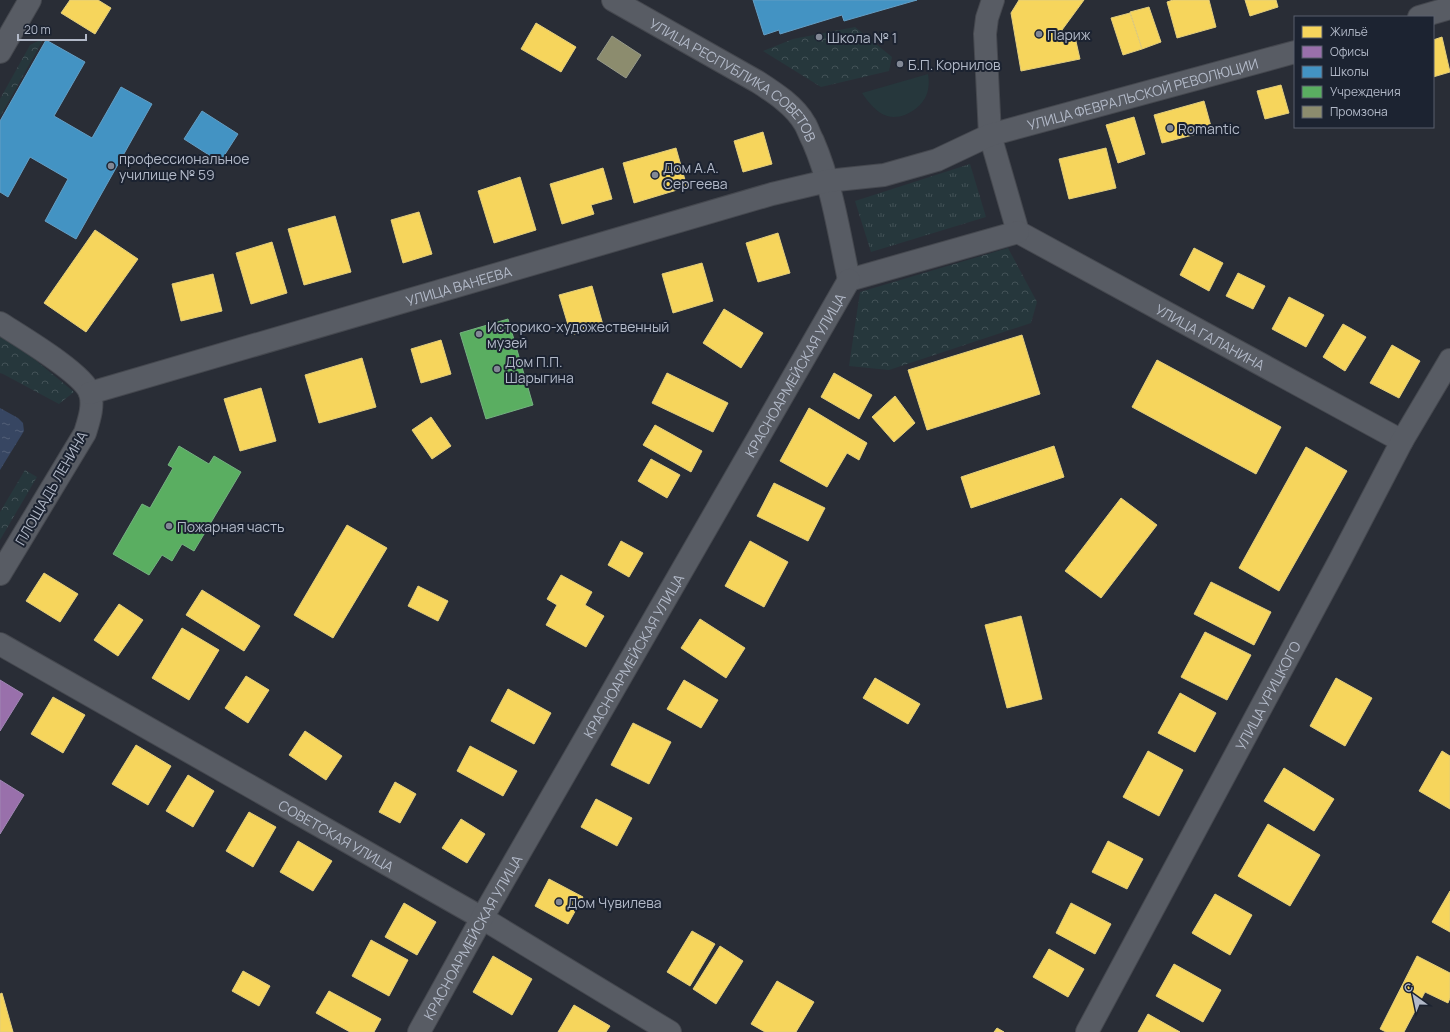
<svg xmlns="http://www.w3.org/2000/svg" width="1450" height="1032" font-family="Manrope,sans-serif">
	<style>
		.grass { fill: #26373c }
		.forest { fill: url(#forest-crowns) }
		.park { fill: url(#park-tufts) }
		.water { fill: url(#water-ripples) }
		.homes { fill: #f6d55c; stroke: #e2cd7c }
		.offices { fill: #9970ab; stroke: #a086b4 }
		.schools { fill: #4393c3; stroke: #649ec4 }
		.public { fill: #5aae61; stroke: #74b180 }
		.industry { fill: #8c8c6e; stroke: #979a89 }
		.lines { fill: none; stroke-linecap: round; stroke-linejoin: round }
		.minor-casing { stroke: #45484f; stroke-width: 24 }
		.minor { stroke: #585c64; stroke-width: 22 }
		.poi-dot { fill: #828895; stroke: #1c2331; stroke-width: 1.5 }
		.labels { text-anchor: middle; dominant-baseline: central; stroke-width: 4; stroke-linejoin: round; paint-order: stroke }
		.poi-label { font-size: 14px; fill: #b2b9c8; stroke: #1c2331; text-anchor: start }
		.street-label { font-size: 14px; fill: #b2b9c8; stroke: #1c2331 }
	</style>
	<defs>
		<pattern id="forest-crowns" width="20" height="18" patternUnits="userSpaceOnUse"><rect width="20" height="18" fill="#26373c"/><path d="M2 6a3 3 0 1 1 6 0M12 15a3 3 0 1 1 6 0" fill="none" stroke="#435257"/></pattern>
		<pattern id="park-tufts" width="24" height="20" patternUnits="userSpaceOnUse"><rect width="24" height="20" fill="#26373c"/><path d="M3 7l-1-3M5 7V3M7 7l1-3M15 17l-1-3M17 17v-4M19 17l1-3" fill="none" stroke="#435257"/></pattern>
		<pattern id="water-ripples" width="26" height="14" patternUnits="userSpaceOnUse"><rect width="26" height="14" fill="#374662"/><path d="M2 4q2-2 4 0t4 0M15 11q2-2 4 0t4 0" fill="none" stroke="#525f77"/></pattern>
	</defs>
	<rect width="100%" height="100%" fill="#292d36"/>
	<path class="grass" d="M928 74C929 79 929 85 928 90 925 106 904 121 887 116 877 113 868 102 862 93Z"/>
	<g class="forest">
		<polygon points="855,27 892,57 889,71 821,87 763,51 793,39"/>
		<polygon points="44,38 0,117 0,99 30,45"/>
		<polygon points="1008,248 1037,302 1031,323 889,370 849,366 860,292"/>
		<polygon points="0,336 27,353 74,392 59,404 3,374 0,373"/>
		<polygon points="25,470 37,477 0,540 0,512"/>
	</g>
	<polygon class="park" points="970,164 986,217 871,252 855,201"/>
	<polygon class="water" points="0,408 18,418 23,423 24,431 0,470"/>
	<g class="homes">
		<polygon points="70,0 98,0 111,8 95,34 61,13"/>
		<polygon points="1019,0 1084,0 1062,30 1063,39 1075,37 1080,59 1021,71 1011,13"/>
		<polygon points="1173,0 1209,0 1216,27 1177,38 1167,2"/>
		<polygon points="1245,0 1276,0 1278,7 1250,16"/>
		<polygon points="1149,7 1161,42 1142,49 1130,12"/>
		<polygon points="1130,13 1142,49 1123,55 1111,18"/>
		<polygon points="536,23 576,47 561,72 521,49"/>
		<polygon points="1442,37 1450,72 1433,77 1433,40"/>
		<polygon points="1281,85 1289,113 1265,119 1257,91"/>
		<polygon points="1204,101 1212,130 1162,143 1154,115"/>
		<polygon points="1134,117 1145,154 1118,163 1106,125"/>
		<polygon points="763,132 772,164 743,172 734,141"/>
		<polygon points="676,148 687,187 634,203 623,163"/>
		<polygon points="1106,148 1116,188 1069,199 1059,159"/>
		<polygon points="603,168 612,199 591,205 594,214 562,224 550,184"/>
		<polygon points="520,177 536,230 494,243 478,191"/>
		<polygon points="419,212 432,254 403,263 391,220"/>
		<polygon points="335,216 351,272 304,285 288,229"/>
		<polygon points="95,230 138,259 86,332 44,303"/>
		<polygon points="778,233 790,273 758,282 746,243"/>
		<polygon points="272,242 287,293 251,304 236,253"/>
		<polygon points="1194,248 1223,263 1209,291 1180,275"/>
		<polygon points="702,263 713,301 673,313 662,274"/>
		<polygon points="1238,273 1265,286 1253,309 1226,296"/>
		<polygon points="213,274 222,311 181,321 172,284"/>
		<polygon points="592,286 603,325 571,335 559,295"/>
		<polygon points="1289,297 1324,315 1306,347 1272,329"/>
		<polygon points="724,309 763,333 741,368 703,343"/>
		<polygon points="1343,324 1366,337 1345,371 1323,357"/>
		<polygon points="1022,335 1040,394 927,430 908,370"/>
		<polygon points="441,340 451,374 421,383 411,349"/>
		<polygon points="1392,345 1420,361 1399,398 1370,383"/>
		<polygon points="362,358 376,407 319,423 305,375"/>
		<polygon points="1157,360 1281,427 1256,474 1132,407"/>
		<polygon points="667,373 728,403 713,432 652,403"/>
		<polygon points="834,373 872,395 859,419 821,397"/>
		<polygon points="261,388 276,441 240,451 224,399"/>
		<polygon points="895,396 915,423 894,442 872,417"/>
		<polygon points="809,408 867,443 859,460 847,453 827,487 780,461"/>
		<polygon points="431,417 451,446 432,459 412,430"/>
		<polygon points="655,425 702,451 691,472 643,445"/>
		<polygon points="1054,446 1064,477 971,508 961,477"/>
		<polygon points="1306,447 1347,471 1279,591 1239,568"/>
		<polygon points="651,459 680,475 667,498 638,481"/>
		<polygon points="774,483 825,508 808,541 757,516"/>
		<polygon points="1121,498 1157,525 1101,598 1065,571"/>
		<polygon points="347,525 387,548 333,638 294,615"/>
		<polygon points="621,541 643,553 629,577 608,565"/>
		<polygon points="750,541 788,562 764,607 725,586"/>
		<polygon points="44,573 78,594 60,622 26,601"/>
		<polygon points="561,575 592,592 585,605 604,616 586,647 546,625 557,605 547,599"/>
		<polygon points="1211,582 1271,612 1254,645 1194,614"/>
		<polygon points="418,586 448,601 438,621 408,606"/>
		<polygon points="202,590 260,626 244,651 186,615"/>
		<polygon points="119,604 143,620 118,656 94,640"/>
		<polygon points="1021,616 1042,699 1007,708 985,625"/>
		<polygon points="700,619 745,648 726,678 681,648"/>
		<polygon points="182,628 219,650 189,700 152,678"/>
		<polygon points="1205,632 1251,655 1227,700 1181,677"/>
		<polygon points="246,676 269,690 248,723 225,708"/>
		<polygon points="875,678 920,704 908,724 863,698"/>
		<polygon points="1336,678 1372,698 1345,746 1310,726"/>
		<polygon points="684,680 718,700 701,728 667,709"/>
		<polygon points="508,689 551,713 534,744 491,721"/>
		<polygon points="1180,693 1216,713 1195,752 1158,733"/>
		<polygon points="53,697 85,715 63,753 31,734"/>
		<polygon points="633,723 671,742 649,784 611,765"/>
		<polygon points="305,731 342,756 326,780 289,755"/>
		<polygon points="136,745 171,766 148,805 112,784"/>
		<polygon points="470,746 517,771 503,796 457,771"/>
		<polygon points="1148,751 1183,770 1159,816 1123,797"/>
		<polygon points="1442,751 1450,756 1450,809 1419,791"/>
		<polygon points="1284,768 1334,799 1314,831 1264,801"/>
		<polygon points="188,775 214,791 193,827 166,811"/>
		<polygon points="395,782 416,794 400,823 379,812"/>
		<polygon points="596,799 632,818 617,846 581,827"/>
		<polygon points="249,812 276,827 253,867 226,851"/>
		<polygon points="461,819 485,834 467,863 442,848"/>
		<polygon points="1268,824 1320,855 1290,906 1238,876"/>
		<polygon points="298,841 332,861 313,891 280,872"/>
		<polygon points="1108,841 1143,859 1127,889 1092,872"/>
		<polygon points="549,879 583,897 568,924 535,906"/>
		<polygon points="1450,891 1450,932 1432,922"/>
		<polygon points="1215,894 1252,915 1230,955 1192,933"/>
		<polygon points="404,903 436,922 417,955 385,937"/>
		<polygon points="1071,903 1111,924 1095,954 1056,933"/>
		<polygon points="692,931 715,944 690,986 667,972"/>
		<polygon points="371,940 408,960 389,996 352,976"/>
		<polygon points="720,946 743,961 716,1004 693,989"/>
		<polygon points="1049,949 1084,969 1068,997 1033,977"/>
		<polygon points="493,956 532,979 512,1015 473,992"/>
		<polygon points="1417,956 1450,973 1450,998 1448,1003 1425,992 1404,1032 1386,1032 1380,1029"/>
		<polygon points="1174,964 1221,990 1203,1022 1156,996"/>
		<polygon points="243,971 270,986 259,1006 232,991"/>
		<polygon points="777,981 814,1002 796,1032 765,1032 751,1024"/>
		<polygon points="329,991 381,1019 374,1032 350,1032 316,1013"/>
		<polygon points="2,993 13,1032 0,1032 0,994"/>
		<polygon points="574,1005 610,1026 606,1032 558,1032"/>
		<polygon points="1148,1014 1180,1032 1138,1032"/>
		<polygon points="997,1028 1004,1032 994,1032"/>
	</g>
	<g class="offices">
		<polygon points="0,680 23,694 0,731"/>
		<polygon points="0,780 24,795 0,834"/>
	</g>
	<g class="schools">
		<polygon points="753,0 917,0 844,21 842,15 780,34 779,30 764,35"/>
		<polygon points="46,40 85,62 54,116 92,138 121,87 152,104 76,239 45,221 68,179 30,157 8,197 0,192 0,121"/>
		<polygon points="202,111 238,134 220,162 184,139"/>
	</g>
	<g class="public">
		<polygon points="508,319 533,405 486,419 460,333"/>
		<polygon points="179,446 209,464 214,456 241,472 194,551 182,544 172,561 162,555 149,575 113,554 142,504 150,508 173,468 168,465"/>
	</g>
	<polygon class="industry" points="612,36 641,55 626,78 597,59"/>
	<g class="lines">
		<g class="minor-casing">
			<g id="minor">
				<path id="s1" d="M613 0 758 82C775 93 795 106 805 124 808 129 810 136 813 141 832 185 839 233 849 280"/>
				<polyline points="993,0 987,18 985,34 990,135 1018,232"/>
				<polyline points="1419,17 1450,8"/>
				<polyline points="0,52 30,0"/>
				<path id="s2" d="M1018 232 1402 441"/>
				<polyline points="849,280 1018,232"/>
				<path d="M0 323C20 336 83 373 90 393 94 406 89 420 85 433L0 574"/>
				<path id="s3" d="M90 393 772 194 827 181 884 175 937 160 990 135 1295 52"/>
				<path id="s4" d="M0 644 482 918 670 1032"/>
				<path id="s5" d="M419 1032 482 918 849 280"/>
				<path id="s6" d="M1087 1032 1340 560 1402 441 1450 360"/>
			</g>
		</g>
		<use href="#minor" class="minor"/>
	</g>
	<g class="poi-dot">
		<circle cx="1039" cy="34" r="4"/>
		<circle cx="819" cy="37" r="4"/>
		<circle cx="900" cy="64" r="4"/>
		<circle cx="1170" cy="128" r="4"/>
		<circle cx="111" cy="166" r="4"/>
		<circle cx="655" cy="175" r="4"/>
		<circle cx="479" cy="334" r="4"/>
		<circle cx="497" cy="369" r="4"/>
		<circle cx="169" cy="526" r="4"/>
		<circle cx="559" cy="902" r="4"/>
	</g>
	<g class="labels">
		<g class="poi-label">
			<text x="1047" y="34">Париж</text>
			<text x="827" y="37">Школа № 1</text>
			<text x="908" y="64">Б.П. Корнилов</text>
			<text x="1178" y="128">Romantic</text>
			<text x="119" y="158">профессиональное<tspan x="119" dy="16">училище № 59</tspan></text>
			<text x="663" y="167">Дом А.А.<tspan x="663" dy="16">Сергеева</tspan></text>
			<text x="487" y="326">Историко-художественный<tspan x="487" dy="16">музей</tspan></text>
			<text x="505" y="361">Дом П.П.<tspan x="505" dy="16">Шарыгина</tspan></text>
			<text x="177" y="526">Пожарная часть</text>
			<text x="567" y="902">Дом Чувилева</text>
		</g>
		<g class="street-label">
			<text stroke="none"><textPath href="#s1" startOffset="146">УЛИЦА РЕСПУБЛИКА СОВЕТОВ</textPath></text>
			<text stroke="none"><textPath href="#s3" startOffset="1096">УЛИЦА ФЕВРАЛЬСКОЙ РЕВОЛЮЦИИ</textPath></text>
			<text stroke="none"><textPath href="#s3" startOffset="384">УЛИЦА ВАНЕЕВА</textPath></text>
			<text stroke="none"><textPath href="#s2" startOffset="219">УЛИЦА ГАЛАНИНА</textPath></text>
			<text stroke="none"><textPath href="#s5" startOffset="757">КРАСНОАРМЕЙСКАЯ УЛИЦА</textPath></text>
			<text transform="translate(51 488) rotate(-60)">ПЛОЩАДЬ ЛЕНИНА</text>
			<text stroke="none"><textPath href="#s5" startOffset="433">КРАСНОАРМЕЙСКАЯ УЛИЦА</textPath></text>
			<text stroke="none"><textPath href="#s6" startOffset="382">УЛИЦА УРИЦКОГО</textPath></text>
			<text stroke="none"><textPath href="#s4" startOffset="387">СОВЕТСКАЯ УЛИЦА</textPath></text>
			<text stroke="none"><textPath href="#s5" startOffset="109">КРАСНОАРМЕЙСКАЯ УЛИЦА</textPath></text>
		</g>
	</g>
	<rect x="1294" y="16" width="140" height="112" fill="#1c2331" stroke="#585f6d"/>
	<rect x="1302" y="26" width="20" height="12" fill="#f6d55c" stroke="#585f6d"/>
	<text x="1330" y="36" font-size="12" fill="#b2b9c8">Жильё</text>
	<rect x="1302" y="46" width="20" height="12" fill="#9970ab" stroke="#585f6d"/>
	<text x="1330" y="56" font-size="12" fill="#b2b9c8">Офисы</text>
	<rect x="1302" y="66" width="20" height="12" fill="#4393c3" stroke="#585f6d"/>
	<text x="1330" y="76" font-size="12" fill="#b2b9c8">Школы</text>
	<rect x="1302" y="86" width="20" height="12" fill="#5aae61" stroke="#585f6d"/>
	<text x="1330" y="96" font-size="12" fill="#b2b9c8">Учреждения</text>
	<rect x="1302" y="106" width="20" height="12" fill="#8c8c6e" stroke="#585f6d"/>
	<text x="1330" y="116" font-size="12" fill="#b2b9c8">Промзона</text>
	<g transform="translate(1414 996) rotate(327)" stroke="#1c2331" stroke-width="3" paint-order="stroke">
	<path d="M0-3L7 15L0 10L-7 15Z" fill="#b2b9c8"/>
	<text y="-6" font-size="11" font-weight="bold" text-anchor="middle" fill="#b2b9c8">С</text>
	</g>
	<path d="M18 34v6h68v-6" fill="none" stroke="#b2b9c8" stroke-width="2"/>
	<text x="24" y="34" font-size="12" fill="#b2b9c8" stroke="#1c2331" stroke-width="3" paint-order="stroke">20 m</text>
</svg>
